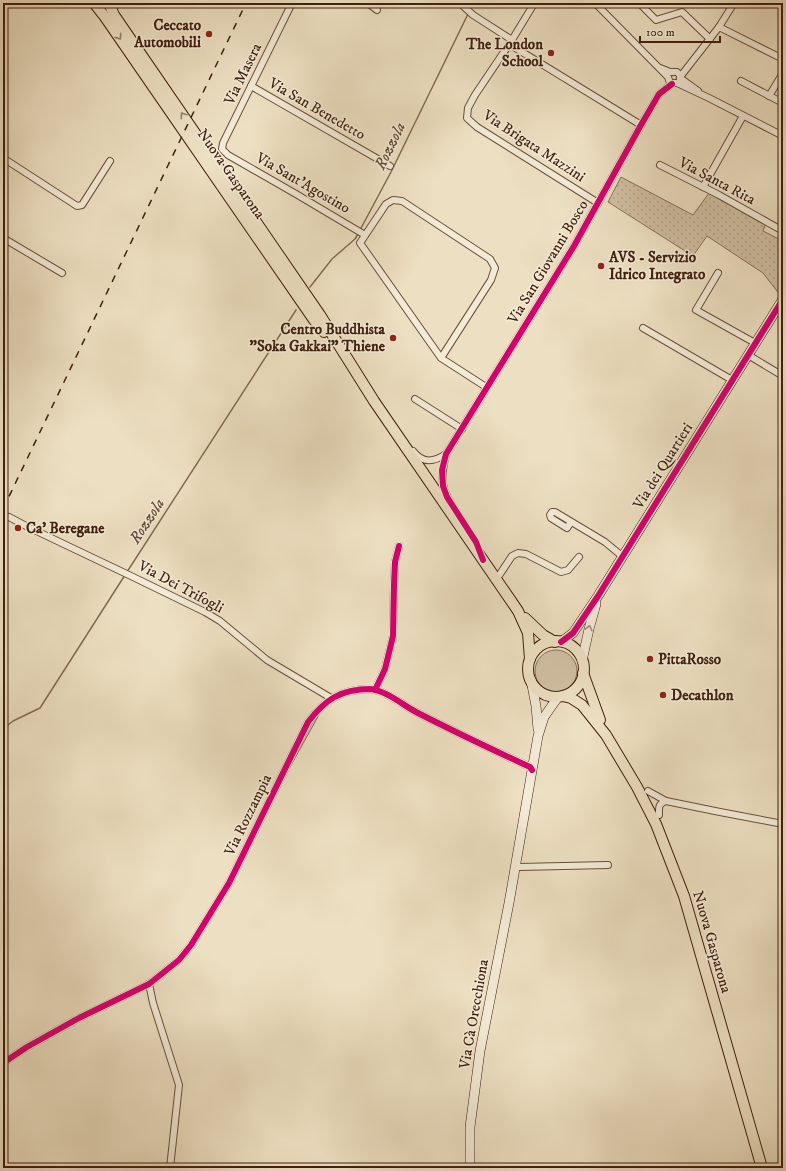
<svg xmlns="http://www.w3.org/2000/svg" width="786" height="1171" font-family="'IM FELL DW Pica',serif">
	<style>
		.grass { fill: #d0bfa3; stroke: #886f58 }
		.park { fill: url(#park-dots); stroke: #886f58 }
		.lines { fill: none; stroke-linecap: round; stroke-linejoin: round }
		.stream { stroke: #846b55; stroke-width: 1.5 }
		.street-casing { stroke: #6b4f3b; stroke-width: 8 }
		.secondary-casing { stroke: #401f0e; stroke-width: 10 }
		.primary-casing { stroke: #401f0e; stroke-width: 12 }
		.street { stroke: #f3ebd7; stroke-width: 6 }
		.secondary { stroke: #f3ebd7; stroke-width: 9 }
		.primary { stroke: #ede0c2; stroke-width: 10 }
		.rail { stroke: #401f0e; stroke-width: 1.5; stroke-dasharray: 7 7; stroke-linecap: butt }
		.cycleway-casing { stroke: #f3ebd7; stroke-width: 8 }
		.cycleway { stroke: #d6006c; stroke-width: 6 }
		.oneway { stroke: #968068 }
		.oneway2 { stroke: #a28f7d }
		.poi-dot { fill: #8f2418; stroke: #f3ebd7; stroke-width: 1.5 }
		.labels { text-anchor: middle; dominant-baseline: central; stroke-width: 3; stroke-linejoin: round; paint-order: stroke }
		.poi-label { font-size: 15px; font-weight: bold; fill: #401f0e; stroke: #f3ebd7; text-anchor: start }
		.street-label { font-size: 15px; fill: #401f0e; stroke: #f3ebd7 }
		.water-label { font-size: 16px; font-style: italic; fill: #684b38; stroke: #f3ebd7 }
	</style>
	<defs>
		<pattern id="park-dots" width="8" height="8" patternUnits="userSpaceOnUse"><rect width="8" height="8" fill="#d0bfa3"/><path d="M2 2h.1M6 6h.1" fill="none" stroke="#b4a48b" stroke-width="1.8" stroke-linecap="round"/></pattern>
	</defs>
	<rect width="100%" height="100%" fill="#ede0c2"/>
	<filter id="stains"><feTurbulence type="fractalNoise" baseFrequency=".005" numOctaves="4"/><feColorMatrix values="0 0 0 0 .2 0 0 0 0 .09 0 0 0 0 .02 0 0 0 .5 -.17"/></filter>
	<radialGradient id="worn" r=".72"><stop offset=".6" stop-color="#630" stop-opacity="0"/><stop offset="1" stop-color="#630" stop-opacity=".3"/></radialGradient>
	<g class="grass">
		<circle cx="556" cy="671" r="21"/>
		<polygon points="320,713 270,803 306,730 313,720"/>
	</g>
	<polygon class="park" points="621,177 693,215 709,193 766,223 763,231 783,241 783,289 780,295 763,273 707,236 693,256 608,202"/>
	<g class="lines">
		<g class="stream">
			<polyline points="470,10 473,3"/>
			<polyline points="360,230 391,172 468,14"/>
			<polyline points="310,287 332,259 355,239 358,234"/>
			<polyline points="127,572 296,310"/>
			<polyline points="3,729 13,721 40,708 125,575"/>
		</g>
		<g class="street-casing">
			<g id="street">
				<polyline points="292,3 223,143 222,149 228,155 296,194 365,235"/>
				<polyline points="368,3 377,10"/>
				<polyline points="460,3 473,15 512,40"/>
				<polyline points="531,3 532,7 512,40 475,95 468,108 467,118 477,127 598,203"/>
				<polyline points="595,3 668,77 670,83 677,83 709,98 783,136"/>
				<polyline points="639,3 656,20 682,12 710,39"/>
				<polyline points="719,27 783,59"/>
				<polyline points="509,44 641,125"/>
				<polyline points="660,68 670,72 677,72 680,75 680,79"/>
				<polyline points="680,77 719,27 734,3"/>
				<polyline points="680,78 698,91"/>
				<polyline points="741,81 783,103"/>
				<polyline points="251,86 390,166"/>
				<polyline points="769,96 783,73"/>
				<polyline points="3,158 77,206 82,205 110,161"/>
				<polyline points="660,165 719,195 783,231"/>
				<polyline points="703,187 743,116"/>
				<polyline points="3,238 62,273"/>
				<polyline points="718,273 696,310 755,343"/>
				<polyline points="643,328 732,380"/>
				<polyline points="748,355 783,376"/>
				<polyline points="441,358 491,280 495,268 490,259 402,201 393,200 386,204 360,243 441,358 486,387"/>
				<polyline points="415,399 462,429"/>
				<path d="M413 451C423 464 434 462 446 454"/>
				<polyline points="9,517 28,527 131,576 205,612 220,621 267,660 331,698"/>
				<polyline points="571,522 567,528 551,518 550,515 552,512 555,512 605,542 622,556"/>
				<path d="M465 525C446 496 437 490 446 454L574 246 641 125 659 94 672 84"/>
				<polyline points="496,580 512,556 518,553 526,554 561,572 568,570 579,557"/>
				<polyline points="375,690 385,669 393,636 394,585 395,562 399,546"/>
				<polyline points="648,791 666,801 720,812 783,824"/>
				<path d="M659 815C659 807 658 804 666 801"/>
				<polyline points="516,866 519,867 608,865"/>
				<polyline points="149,984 153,1003 179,1085 170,1168"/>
				<path d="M3 1063 27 1047 79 1018 149 984 179 960 191 945 229 883 308 722C325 700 340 689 370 689 385 690 403 705 416 712 453 731 491 749 530 767L532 770"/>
			</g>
		</g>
		<g class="secondary-casing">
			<g id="secondary">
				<polyline points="561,642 573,633 598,596 783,299"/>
				<polyline points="582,661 589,629 596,604"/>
				<polyline points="531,680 536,706 538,729"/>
				<polyline points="470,1168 470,1127 480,1051 509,903 538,736 544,717 558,697"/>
			</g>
		</g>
		<g class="primary-casing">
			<g id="primary">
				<polyline points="94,3 105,17 314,320 324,332"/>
				<polyline points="109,3 114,15 320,315 374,401 518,611 528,633 530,659"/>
				<polyline points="525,618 543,635 555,642"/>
				<circle cx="556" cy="669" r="28"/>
				<polyline points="583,673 600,720"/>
				<polyline points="563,696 571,698 582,705 606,735 637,787 656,824 684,896 762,1168"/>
			</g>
		</g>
		<use href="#street" class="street"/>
		<use href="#secondary" class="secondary"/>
		<use href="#primary" class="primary"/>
		<polyline class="rail" points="3,509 246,3"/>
		<g class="cycleway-casing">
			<g id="cycleway">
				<polyline points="483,560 476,542 447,497 443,486 442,470 446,454 574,246 641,125 659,94 672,84"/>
				<polyline points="561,642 573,633 598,596 783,299"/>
				<polyline points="375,690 385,669 393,636 394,585 395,562 399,546"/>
				<path d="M3 1063 27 1047 79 1018 149 984 179 960 191 945 229 883 308 722C325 700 340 689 370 689 385 690 403 705 416 712 453 731 491 749 530 767L532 770"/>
			</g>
		</g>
		<use href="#cycleway" class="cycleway"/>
	</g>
	<defs><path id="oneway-chevron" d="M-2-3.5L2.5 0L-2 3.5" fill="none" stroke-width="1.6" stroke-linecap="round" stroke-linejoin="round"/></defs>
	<g class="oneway">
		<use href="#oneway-chevron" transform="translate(119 37) rotate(55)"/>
		<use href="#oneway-chevron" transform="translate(183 115) rotate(-124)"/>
	</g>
	<use class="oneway2" href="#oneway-chevron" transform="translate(589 628) rotate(-76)"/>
	<g class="poi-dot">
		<circle cx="209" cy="34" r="4"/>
		<circle cx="551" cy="53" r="4"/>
		<circle cx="601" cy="266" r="4"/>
		<circle cx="393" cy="338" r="4"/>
		<circle cx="18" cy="528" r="4"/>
		<circle cx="650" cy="659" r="4"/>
		<circle cx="663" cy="695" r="4"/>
	</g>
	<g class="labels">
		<g class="poi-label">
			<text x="201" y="25" text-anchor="end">Ceccato<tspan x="201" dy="17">Automobili</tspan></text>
			<text x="543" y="44" text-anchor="end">The London<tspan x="543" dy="17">School</tspan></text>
			<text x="609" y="257">AVS - Servizio<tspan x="609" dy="17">Idrico Integrato</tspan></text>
			<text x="385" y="329" text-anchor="end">Centro Buddhista<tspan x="385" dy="17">"Soka Gakkai" Thiene</tspan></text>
			<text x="26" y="528">Ca' Beregane</text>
			<text x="658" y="659">PittaRosso</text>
			<text x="671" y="695">Decathlon</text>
		</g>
		<g class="street-label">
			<text transform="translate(243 74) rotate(-64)">Via Masera</text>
			<text transform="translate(317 109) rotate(30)">Via San Benedetto</text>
			<text transform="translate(534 146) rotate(33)">Via Brigata Mazzini</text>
			<text transform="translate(231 174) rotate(55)">Nuova Gasparona</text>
			<text transform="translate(717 181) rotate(28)">Via Santa Rita</text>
			<text transform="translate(303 183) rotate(30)">Via Sant'Agostino</text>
			<text transform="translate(548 262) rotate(-59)">Via San Giovanni Bosco</text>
			<text transform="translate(663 466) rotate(-58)">Via dei Quartieri</text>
			<text transform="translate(181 587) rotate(28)">Via Dei Trifogli</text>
			<text transform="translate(248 815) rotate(-64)">Via Rozzampia</text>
			<text transform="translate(712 942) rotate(74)">Nuova Gasparona</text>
			<text transform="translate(474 1014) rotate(-80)">Via Cà Orecchiona</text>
		</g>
		<g class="water-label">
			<text transform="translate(390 146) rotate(-64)">Rozzola</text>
			<text transform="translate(147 521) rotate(-57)">Rozzola</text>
		</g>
	</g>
	<rect width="786" height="1171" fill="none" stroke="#ede0c2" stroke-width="16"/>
	<rect x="4" y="4" width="778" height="1163" fill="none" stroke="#401f0e" stroke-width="2"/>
	<rect x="8" y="8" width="770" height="1155" fill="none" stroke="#401f0e"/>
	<path d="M640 36v6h80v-6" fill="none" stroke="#401f0e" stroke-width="2"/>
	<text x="646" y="36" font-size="12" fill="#401f0e" stroke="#f3ebd7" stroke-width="3" paint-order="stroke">100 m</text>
	<rect width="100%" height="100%" filter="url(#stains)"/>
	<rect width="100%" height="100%" fill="url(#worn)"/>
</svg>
